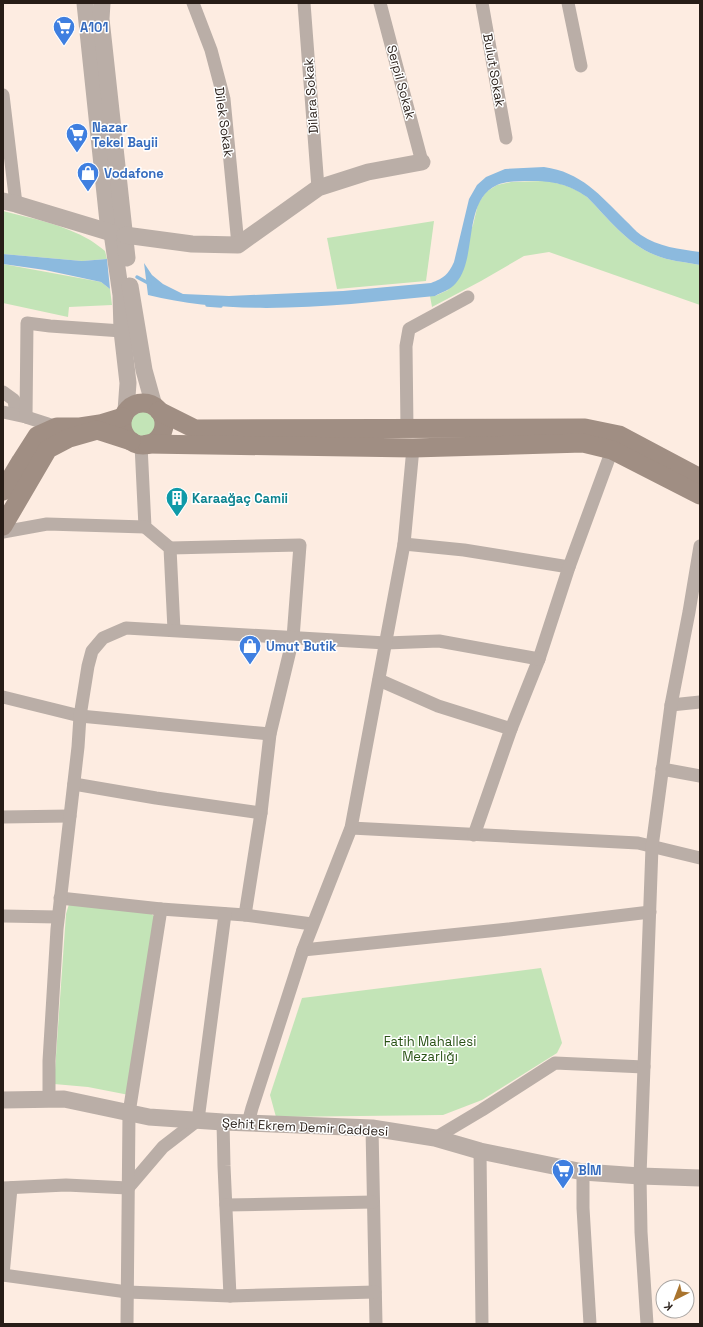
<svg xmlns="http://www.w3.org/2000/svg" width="703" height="1327" font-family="'Space Grotesk',sans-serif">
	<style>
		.green { fill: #c3e4b7 }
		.water { fill: #8cbade }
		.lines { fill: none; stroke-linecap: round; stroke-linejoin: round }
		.stream { stroke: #8cbade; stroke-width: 3.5 }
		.minor { stroke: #baaea7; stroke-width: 13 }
		.tertiary { stroke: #baaea7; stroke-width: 17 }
		.secondary { stroke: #a08e83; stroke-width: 19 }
		.labels { text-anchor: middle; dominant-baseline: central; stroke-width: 3; stroke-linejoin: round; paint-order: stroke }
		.shop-label { font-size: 13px; font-weight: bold; fill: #366cbe; stroke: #fff; text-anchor: start }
		.street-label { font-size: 13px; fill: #271d17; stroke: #fff }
		.culture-label { font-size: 13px; font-weight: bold; fill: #0d838f; stroke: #fff; text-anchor: start }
		.park-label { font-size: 13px; fill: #295215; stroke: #fff }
	</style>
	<rect width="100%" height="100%" fill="#fdece1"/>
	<g class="green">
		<path d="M544 181C561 183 573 187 587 197 608 218 627 244 655 255 669 261 685 262 700 265V305L549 252 524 256 481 281 432 307 430 296H435L448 290 473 225 478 204 486 192 497 185 511 182Z"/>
		<path d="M3 211C31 218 65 225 90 240 95 243 100 247 105 251L107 259 82 261 3 254Z"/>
		<polygon points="434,221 426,281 337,289 327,238"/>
		<polygon points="3,264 101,282 110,289 112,305 69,307 68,317 3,303"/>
		<circle cx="143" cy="422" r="14"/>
		<polygon points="69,904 149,912 155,917 129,1095 88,1087 54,1084 66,914"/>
		<polygon points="541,968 562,1043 557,1053 482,1100 443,1115 276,1117 270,1095 302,998"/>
	</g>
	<g class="water">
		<path d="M544 167C581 172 600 195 625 220 631 225 635 231 641 235 658 247 680 249 700 252V265C685 262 669 261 655 255 627 244 608 218 587 197 568 184 553 181 530 181 519 181 507 181 497 185 462 201 478 258 456 283 450 290 442 292 435 296 341 305 240 318 148 295L144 263 152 275 163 284 183 294 229 296 343 291 431 283C444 278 448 275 454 262L469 199 477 185 486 177 505 169Z"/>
		<polygon points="3,254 82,261 107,259 110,289 101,282 45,270 3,264"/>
	</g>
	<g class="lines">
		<g class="stream">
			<polyline points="137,277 150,284"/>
			<polyline points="207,305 221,306"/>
		</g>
		<g class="minor">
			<polyline points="193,3 211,50 224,99 238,245"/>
			<polyline points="304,3 318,188"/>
			<polyline points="380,3 422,162"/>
			<polyline points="482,3 506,138"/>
			<polyline points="568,3 581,66"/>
			<polyline points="3,95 16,204"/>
			<polyline points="3,392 14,400 16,414"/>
			<polyline points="3,412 26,417 57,427"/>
			<polyline points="26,417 27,323 50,326 122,331"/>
			<polyline points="407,429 406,346 409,329 468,297"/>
			<polyline points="141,445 145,527 170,548 174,630"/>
			<polyline points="3,532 47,524 145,527"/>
			<polyline points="404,544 464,550 569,567"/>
			<polyline points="170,548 300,545 293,638 270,734 261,813 245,915"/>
			<polyline points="379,680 438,706 511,729"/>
			<polyline points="3,697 80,716 270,734"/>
			<polyline points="671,705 700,702"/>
			<polyline points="662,769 700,776"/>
			<polyline points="74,784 156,798 261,813"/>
			<polyline points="3,817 70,816"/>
			<polyline points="351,828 638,843 700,858"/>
			<polyline points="474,835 511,729 539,659 569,567 612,450"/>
			<polyline points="60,898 161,909 245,915 312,924"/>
			<polyline points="3,916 58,917"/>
			<polyline points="303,950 499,930 650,912"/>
			<polyline points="49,1099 49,1061 57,929 78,747 80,716 88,666 92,651 103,638 126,628 386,643 439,641 539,659"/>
			<polyline points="223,1122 224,1166 230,1296"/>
			<polyline points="248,1123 252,1108 303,950 351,828 404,544 413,448"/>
			<polyline points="372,1128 376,1324"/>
			<polyline points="435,1138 482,1110 555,1063 644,1067"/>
			<polyline points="480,1151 482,1324"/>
			<polyline points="583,1172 583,1208 590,1324"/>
			<polyline points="3,1188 66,1185 128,1188 163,1147 198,1120 225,914"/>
			<polyline points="226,1205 373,1202"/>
			<polyline points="3,1275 127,1292 230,1296 375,1292"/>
			<polyline points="3,1275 11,1188"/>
			<polyline points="127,1324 129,1113 161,909"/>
			<polyline points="647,1324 641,1232 640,1176 652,847 671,705 689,612 700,546"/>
		</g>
		<g class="tertiary">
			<polyline points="85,3 108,222 112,233 121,295 122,331 128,383 126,411"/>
			<polyline points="102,3 101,19 127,258"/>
			<polyline points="3,201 16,204 112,233"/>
			<polyline points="125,235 192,244 238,245 318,188 368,172 422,162"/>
			<polyline points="130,286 144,370 154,406"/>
			<polyline points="3,1100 64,1099 149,1117 223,1122 372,1128 435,1138 480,1151 583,1172 640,1176 700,1178"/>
		</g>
		<g class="secondary">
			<circle cx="143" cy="424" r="21"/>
			<polyline points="159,411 195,429 585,428 619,435 700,478"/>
			<polyline points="147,444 413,448 583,443 612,450 700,495"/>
			<polyline points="3,491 21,461 37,436 57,427 80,427 100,424 123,417"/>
			<polyline points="3,526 48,449 69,438 97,430 131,441"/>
		</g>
	</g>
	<defs>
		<g id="supermarket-pin" transform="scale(1.15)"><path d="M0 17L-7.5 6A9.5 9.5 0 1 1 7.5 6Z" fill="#3f7fe0" stroke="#fff"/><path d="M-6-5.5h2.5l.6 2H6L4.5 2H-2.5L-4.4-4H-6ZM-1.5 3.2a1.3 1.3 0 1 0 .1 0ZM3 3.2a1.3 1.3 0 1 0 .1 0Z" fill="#fff"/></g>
		<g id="shop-pin" transform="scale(1.15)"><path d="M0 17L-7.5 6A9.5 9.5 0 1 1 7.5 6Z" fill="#3f7fe0" stroke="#fff"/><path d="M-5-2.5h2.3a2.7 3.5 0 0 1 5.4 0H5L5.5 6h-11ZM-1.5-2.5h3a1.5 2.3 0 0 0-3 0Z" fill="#fff"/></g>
		<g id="building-pin" transform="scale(1.15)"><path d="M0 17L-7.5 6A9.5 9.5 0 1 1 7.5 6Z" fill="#0f9aa8" stroke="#fff"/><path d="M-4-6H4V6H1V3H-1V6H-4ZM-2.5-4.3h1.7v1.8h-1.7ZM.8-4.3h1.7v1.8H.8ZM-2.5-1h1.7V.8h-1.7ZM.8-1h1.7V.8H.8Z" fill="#fff"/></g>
	</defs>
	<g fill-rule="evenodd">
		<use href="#supermarket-pin" x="64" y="27"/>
		<use href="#supermarket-pin" x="77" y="134"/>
		<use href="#shop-pin" x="88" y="173"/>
		<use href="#building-pin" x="177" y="498"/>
		<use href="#shop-pin" x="250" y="646"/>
		<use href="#supermarket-pin" x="563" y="1170"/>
	</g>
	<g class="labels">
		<g class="shop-label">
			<text x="80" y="27">A101</text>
			<text x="92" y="127">Nazar<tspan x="92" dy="15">Tekel Bayii</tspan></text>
			<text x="104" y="173">Vodafone</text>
			<text x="266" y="646">Umut Butik</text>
			<text x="578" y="1170">BİM</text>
		</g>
		<g class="street-label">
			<text transform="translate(494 70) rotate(80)">Bulut Sokak</text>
			<text transform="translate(401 82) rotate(75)">Serpil Sokak</text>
			<text transform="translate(311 96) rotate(-94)">Dilara Sokak</text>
			<text transform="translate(224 122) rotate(82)">Dilek Sokak</text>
			<text transform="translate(305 1127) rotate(3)">Şehit Ekrem Demir Caddesi</text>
		</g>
		<g class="culture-label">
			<text x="192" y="498">Karaağaç Camii</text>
		</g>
		<g class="park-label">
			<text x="430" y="1041">Fatih Mahallesi<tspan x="430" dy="15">Mezarlığı</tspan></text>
		</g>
	</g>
	<rect width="703" height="1327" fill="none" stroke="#271d17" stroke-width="8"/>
	<g transform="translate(675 1299) rotate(222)"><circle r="19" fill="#ffffff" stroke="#a9a5a2"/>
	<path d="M0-3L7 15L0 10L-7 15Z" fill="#a9742e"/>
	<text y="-6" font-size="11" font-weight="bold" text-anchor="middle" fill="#271d17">K</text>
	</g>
</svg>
